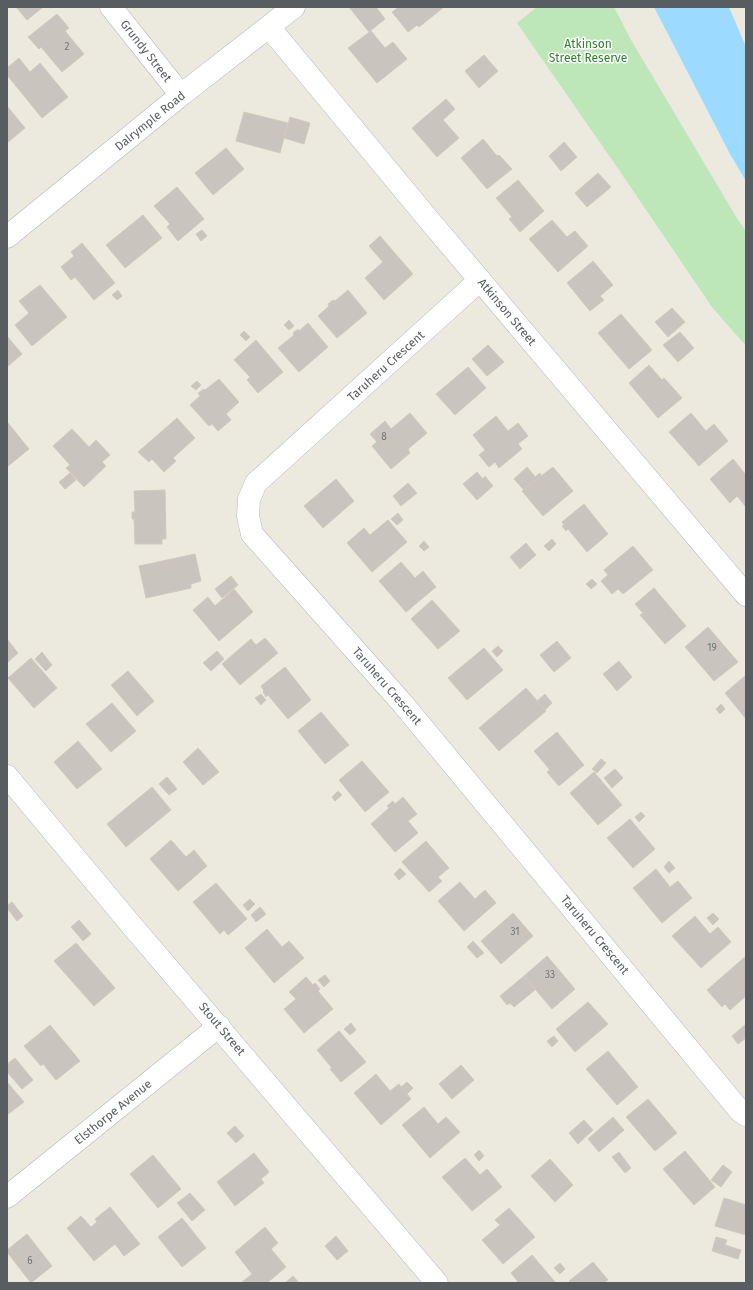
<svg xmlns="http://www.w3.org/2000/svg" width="753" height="1290" font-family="'Fira Sans',sans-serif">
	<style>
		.green { fill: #bde6b9 }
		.water { fill: #9cdbff }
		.building { fill: #c9c5be; stroke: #d1cabd }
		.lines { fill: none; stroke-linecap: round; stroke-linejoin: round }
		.minor-casing { stroke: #b5b8bd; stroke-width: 23 }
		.tertiary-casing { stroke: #b5b8bd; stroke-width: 23 }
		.minor { stroke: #fff; stroke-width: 22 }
		.tertiary { stroke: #fff; stroke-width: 22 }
		.labels { text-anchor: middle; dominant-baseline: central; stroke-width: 3; stroke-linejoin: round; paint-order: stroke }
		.number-label { font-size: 10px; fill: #747778 }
		.park-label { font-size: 12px; fill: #30822f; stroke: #fff }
		.street-label { font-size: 12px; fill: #585d61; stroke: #fff }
	</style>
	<rect width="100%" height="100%" fill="#ece9df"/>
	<polygon class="green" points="537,7 614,7 631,40 738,220 746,231 746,346 712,307 617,167 517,23"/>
	<polygon class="water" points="654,7 729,7 746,47 746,181 730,154"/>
	<g class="building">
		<polygon points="16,7 43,7 27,20"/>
		<polygon points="349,7 376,7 385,19 369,32"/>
		<polygon points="399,7 444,7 419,27 417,25 408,32 392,12"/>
		<polygon points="57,14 69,28 65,31 84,54 62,72 41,47 39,49 28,37"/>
		<polygon points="371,31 385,48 393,42 407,59 377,83 348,48"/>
		<polygon points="484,55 498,71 479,88 465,71"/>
		<polygon points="19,58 30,72 40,63 68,97 42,118 7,75 7,68"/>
		<polygon points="446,99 455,109 443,120 459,138 437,157 412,128"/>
		<polygon points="7,106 25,128 7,143"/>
		<polygon points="244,112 288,123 280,153 236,141"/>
		<polygon points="290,117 310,123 304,144 284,138"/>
		<polygon points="483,139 497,156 499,155 512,169 487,189 461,158"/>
		<polygon points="564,142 577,157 561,171 549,156"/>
		<polygon points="226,148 244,169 213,195 195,173"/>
		<polygon points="598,173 611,187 587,207 575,193"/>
		<polygon points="518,180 544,211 520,232 509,219 512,217 496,198"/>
		<polygon points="177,187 204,219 178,241 167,227 170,224 154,206"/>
		<polygon points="143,215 162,238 125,268 106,245"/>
		<polygon points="552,220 567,237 575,231 588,246 558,272 529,239"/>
		<polygon points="202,230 207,236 201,241 196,234"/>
		<polygon points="380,236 413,274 384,300 365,278 383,262 369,246"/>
		<polygon points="82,243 115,283 94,300 75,277 71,280 61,267 74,256 71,252"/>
		<polygon points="593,261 613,285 600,296 604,300 590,311 567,283"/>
		<polygon points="40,285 67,317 32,346 15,325 29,313 19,301"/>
		<polygon points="118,290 122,296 117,300 112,295"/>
		<polygon points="348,290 367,313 337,338 318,316 329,306 328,304 333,300 335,301"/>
		<polygon points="672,308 685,322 668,337 655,322"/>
		<polygon points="621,314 652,350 629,369 598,333"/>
		<polygon points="289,320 294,326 289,330 284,325"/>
		<polygon points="308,323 328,347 299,372 278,348 294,335 293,333 298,329 299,331"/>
		<polygon points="244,331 250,337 246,341 240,335"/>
		<polygon points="680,332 694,348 678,362 663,345"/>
		<polygon points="7,336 22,354 7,367"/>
		<polygon points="256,340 283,372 258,393 247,380 250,377 234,360"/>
		<polygon points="488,345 504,362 487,376 472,359"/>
		<polygon points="649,365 662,380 664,378 682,398 658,418 629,383"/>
		<polygon points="468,367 486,388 455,415 436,394"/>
		<polygon points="219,379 239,402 226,414 231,420 218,431 212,424 209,426 190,405 200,396 198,393 204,389 205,390"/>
		<polygon points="197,381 201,385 196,390 191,386"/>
		<polygon points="410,413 427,433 408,449 410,453 391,469 372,446 377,442 370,434 385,421 391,429"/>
		<polygon points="691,413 706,431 714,424 728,441 699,466 669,432"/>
		<polygon points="496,416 508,431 518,423 528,436 518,444 522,449 499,468 495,462 489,467 479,455 485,450 473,435"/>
		<polygon points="177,418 195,438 173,458 176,461 164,472 152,459 149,462 138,452"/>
		<polygon points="8,423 29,449 7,467 7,424"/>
		<polygon points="72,429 89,447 96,440 110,455 102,462 106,466 84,487 66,468 70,465 53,446"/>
		<polygon points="733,459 746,475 746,507 737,496 730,503 710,479"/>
		<polygon points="527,467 537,479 524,490 514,479"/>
		<polygon points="553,467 573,491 543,516 522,491 537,479 535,477 540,473 541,476"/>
		<polygon points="477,472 483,479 485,476 493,486 477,500 463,484"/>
		<polygon points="70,473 76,480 65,489 59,482"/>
		<polygon points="336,479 354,501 323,528 304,506"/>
		<polygon points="408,483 417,493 401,506 393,496"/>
		<polygon points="165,490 166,539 162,539 162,544 135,544 134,519 132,519 132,512 135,512 134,491"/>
		<polygon points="584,504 608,534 587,552 568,529 566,531 562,526 564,525 562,522"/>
		<polygon points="398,513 403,520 397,525 391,519"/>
		<polygon points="388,520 407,542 372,572 347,543 364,528 370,535"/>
		<polygon points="552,539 556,544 549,551 544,546"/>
		<polygon points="424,541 429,547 424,551 419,546"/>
		<polygon points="526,543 536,555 520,569 510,557"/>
		<polygon points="633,546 653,570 623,594 618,589 612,594 601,581 608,575 604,570"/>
		<polygon points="195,554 201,581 191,584 191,588 146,598 139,566"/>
		<polygon points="401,562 415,578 423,571 436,587 406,612 379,581"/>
		<polygon points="231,576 238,585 222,598 215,589"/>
		<polygon points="592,579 597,584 591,589 586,584"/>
		<polygon points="654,588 686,626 665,644 640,615 643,613 635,604"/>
		<polygon points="234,589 253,612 219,641 193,610 208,597 215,606"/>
		<polygon points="432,600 460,631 438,649 411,619"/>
		<polygon points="708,627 738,662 714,681 685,647"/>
		<polygon points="265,638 278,653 240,685 222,664 251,639 256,645"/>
		<polygon points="7,639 18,653 7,663"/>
		<polygon points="557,641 571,658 554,672 540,655"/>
		<polygon points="498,646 503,651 497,657 492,651"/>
		<polygon points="484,648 503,670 467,700 448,678"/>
		<polygon points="217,651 224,659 211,671 203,663"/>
		<polygon points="42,652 52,665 46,671 35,659"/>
		<polygon points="31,658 57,688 34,708 8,678"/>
		<polygon points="619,661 632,677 617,691 603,674"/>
		<polygon points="285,667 311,700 288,719 268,695 266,697 263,692 264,691 261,686"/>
		<polygon points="128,671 154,701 137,716 111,685"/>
		<polygon points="746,675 746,719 725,693"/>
		<polygon points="526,688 546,711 499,751 479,728"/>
		<polygon points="261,694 266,700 261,705 255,698"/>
		<polygon points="545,694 552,703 545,710 537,701"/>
		<polygon points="112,703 136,731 111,752 86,724"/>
		<polygon points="721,704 725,709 720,714 716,709"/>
		<polygon points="321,712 349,745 325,764 298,731"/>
		<polygon points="557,732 584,765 559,786 547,772 550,770 534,751"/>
		<polygon points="78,741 102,769 77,789 54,762"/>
		<polygon points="198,748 219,772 203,785 183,762"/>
		<polygon points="601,759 606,763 597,773 592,769"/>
		<polygon points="362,761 389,792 365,812 339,780"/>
		<polygon points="615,769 623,778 612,788 604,778"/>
		<polygon points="594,772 622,805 598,825 570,793"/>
		<polygon points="167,777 177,789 169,795 159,784"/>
		<polygon points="152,787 171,810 126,847 107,824"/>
		<polygon points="338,791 342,795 335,801 332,797"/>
		<polygon points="403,797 417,814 408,821 418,833 395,852 371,824 389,808 387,806 393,801 395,804"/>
		<polygon points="641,812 645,816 639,822 635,817"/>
		<polygon points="630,819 655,849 633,868 607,838"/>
		<polygon points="171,840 186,857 194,850 207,866 178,891 150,859"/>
		<polygon points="426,841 449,868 438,877 442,881 429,892 402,862"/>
		<polygon points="669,861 675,868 669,873 664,867"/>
		<polygon points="400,868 406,874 399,880 394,874"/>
		<polygon points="656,869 670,887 678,881 692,898 662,923 633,888"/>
		<polygon points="460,882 475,899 485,890 496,903 464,931 438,901"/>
		<polygon points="216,883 247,919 228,935 224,930 220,934 193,902"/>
		<polygon points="250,899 255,904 248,911 243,905"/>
		<polygon points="12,902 23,916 17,921 7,908 7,906"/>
		<polygon points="260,907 266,914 256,922 251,915"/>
		<polygon points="513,913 533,936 501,964 481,941"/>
		<polygon points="713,913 719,919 713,925 707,918"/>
		<polygon points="695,916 710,934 718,927 731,942 701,968 672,936"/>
		<polygon points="79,920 91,934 83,941 71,927"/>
		<polygon points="267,929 282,947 289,941 304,958 274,983 245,948"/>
		<polygon points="473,941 484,953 477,958 467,947"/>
		<polygon points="76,943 115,988 94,1006 54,961"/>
		<polygon points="547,956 575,989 552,1009 524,976"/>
		<polygon points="746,956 746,996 730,1010 725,1004 722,1007 707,990"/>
		<polygon points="325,975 330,981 324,987 318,980"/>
		<polygon points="524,976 535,990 514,1007 510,1003 507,1005 500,996"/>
		<polygon points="306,977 313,985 315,983 320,989 318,991 333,1009 304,1033 284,1009 296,999 289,992"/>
		<polygon points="588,1002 608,1024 575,1052 556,1029"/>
		<polygon points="351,1023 356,1030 350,1035 344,1029"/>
		<polygon points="746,1024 746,1038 738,1044 732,1036"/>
		<polygon points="50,1025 80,1061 56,1080 43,1064 41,1066 24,1046"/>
		<polygon points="339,1031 366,1062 341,1082 330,1069 332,1068 317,1050"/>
		<polygon points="554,1036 558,1041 552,1047 547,1041"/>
		<polygon points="608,1051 638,1087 617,1105 586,1069"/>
		<polygon points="15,1058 33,1080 22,1089 7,1072 7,1064"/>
		<polygon points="461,1065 474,1080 452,1099 439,1084"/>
		<polygon points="376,1074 390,1091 399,1084 411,1099 381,1125 354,1093"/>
		<polygon points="7,1082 24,1102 7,1115"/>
		<polygon points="407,1082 413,1088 407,1094 401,1087"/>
		<polygon points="648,1099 677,1133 655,1151 626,1117"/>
		<polygon points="424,1107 438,1124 446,1117 460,1132 430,1158 402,1125"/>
		<polygon points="613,1117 624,1130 599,1152 588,1139"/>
		<polygon points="584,1120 593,1130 578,1144 569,1133"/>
		<polygon points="235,1126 244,1136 236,1143 227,1133"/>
		<polygon points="479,1150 484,1156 479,1161 474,1155"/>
		<polygon points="685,1151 715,1187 694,1205 663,1169"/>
		<polygon points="619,1152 631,1168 625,1173 612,1157"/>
		<polygon points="254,1153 269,1172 261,1179 264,1183 235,1206 217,1182"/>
		<polygon points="153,1155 181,1189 158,1208 130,1174"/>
		<polygon points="465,1158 480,1175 487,1169 502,1187 472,1211 442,1177"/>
		<polygon points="550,1159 573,1185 555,1202 531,1176"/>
		<polygon points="723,1165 732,1172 721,1187 711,1180"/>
		<polygon points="190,1193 205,1210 192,1221 177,1203"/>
		<polygon points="724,1198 746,1205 746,1235 715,1226"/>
		<polygon points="110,1207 140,1244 124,1256 115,1244 94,1261 67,1228 81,1216 91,1227 97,1222 95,1219"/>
		<polygon points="509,1208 535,1237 503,1264 482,1240 500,1225 495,1220"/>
		<polygon points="182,1218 206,1248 182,1267 158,1237"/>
		<polygon points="265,1227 278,1243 271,1249 286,1267 267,1283 241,1283 252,1274 235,1252"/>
		<polygon points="27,1234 52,1266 31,1283 7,1252 7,1250"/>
		<polygon points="336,1236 348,1251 337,1260 325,1246"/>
		<polygon points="716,1237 727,1240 725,1245 741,1250 738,1259 712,1251"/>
		<polygon points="532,1255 556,1283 519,1283 511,1273"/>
		<polygon points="593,1262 608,1280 604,1283 571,1283 569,1281"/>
		<polygon points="560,1263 565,1269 560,1274 554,1268"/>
		<polygon points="293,1276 299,1283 285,1283"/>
	</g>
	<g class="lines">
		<g class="minor-casing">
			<g id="minor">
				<polyline points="111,7 181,95"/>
				<polyline points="269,27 429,220 746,595"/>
				<polyline points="7,237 181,95 294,7"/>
				<polyline points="480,280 256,483 249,499 248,516 252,534 403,704 740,1111 746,1115"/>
				<polyline points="7,1197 219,1026"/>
			</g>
		</g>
		<g class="tertiary-casing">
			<polyline id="tertiary" points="7,776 133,927 437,1283"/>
		</g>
		<use href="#minor" class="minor"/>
		<use href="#tertiary" class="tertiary"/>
	</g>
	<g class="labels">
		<g class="number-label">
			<text x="67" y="47">2</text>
			<text x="384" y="437">8</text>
			<text x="712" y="648">19</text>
			<text x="515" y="932">31</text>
			<text x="550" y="975">33</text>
			<text x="30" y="1261">6</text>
		</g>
		<g class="park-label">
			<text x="588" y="44">Atkinson<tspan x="588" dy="14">Street Reserve</tspan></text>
		</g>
		<g class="street-label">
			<text transform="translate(146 51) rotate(52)">Grundy Street</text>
			<text transform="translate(150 121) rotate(-39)">Dalrymple Road</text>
			<text transform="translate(507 312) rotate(50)">Atkinson Street</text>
			<text transform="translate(386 366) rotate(-42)">Taruheru Crescent</text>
			<text transform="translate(387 686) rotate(49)">Taruheru Crescent</text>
			<text transform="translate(595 935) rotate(50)">Taruheru Crescent</text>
			<text transform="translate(222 1029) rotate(50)">Stout Street</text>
			<text transform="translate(113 1112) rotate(-39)">Elsthorpe Avenue</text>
		</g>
	</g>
	<rect width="753" height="1290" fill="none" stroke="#585d61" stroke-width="16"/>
</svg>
